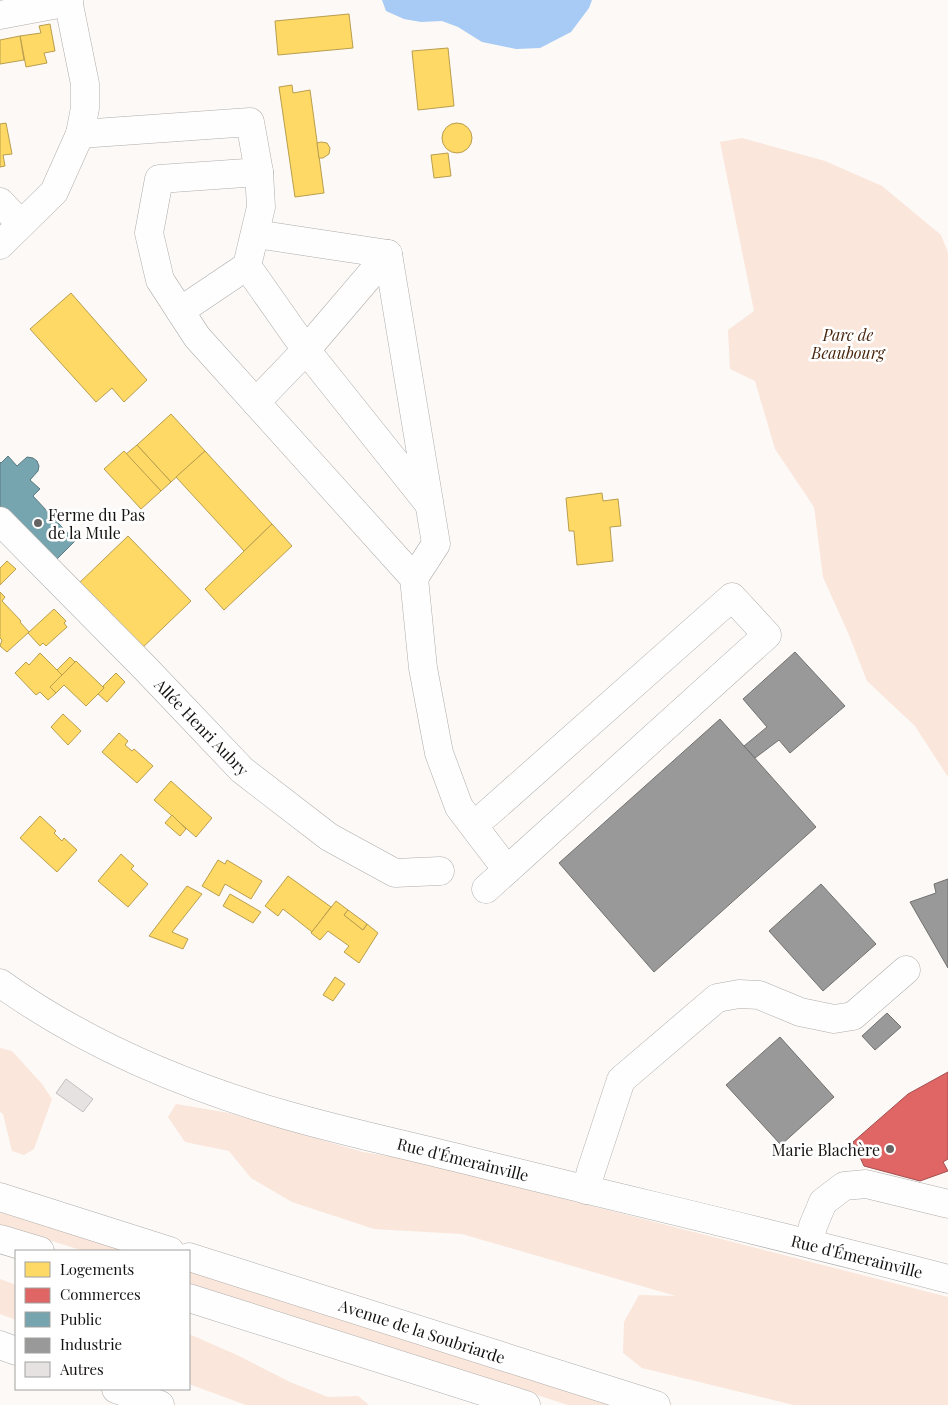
<svg xmlns="http://www.w3.org/2000/svg" width="948" height="1405" font-family="'Playfair Display',serif">
	<style>
		.green { fill: #fae6da }
		.water { fill: #a7cbf4 }
		.homes { fill: #ffd966; stroke: #b99e4d }
		.shops { fill: #e06666; stroke: #a34d4d }
		.public { fill: #76a5af; stroke: #597980 }
		.industry { fill: #999; stroke: #717170 }
		.building { fill: #e5e2e1; stroke: #c3c1c0 }
		.lines { fill: none; stroke-linecap: round; stroke-linejoin: round }
		.minor-casing { stroke: #aeadab; stroke-width: 29 }
		.minor { stroke: #fffefe; stroke-width: 28 }
		.poi-dot { fill: #666462; stroke: #fff; stroke-width: 2 }
		.labels { text-anchor: middle; dominant-baseline: central; stroke-width: 5; stroke-linejoin: round; paint-order: stroke }
		.park-label { font-size: 16px; font-style: italic; fill: #47250d; stroke: #fff }
		.poi-label { font-size: 16px; fill: #151312; stroke: #fff; text-anchor: start }
		.street-label { font-size: 16px; fill: #151312; stroke: #fff }
	</style>
	<rect width="100%" height="100%" fill="#fcf9f7"/>
	<g class="green">
		<polygon points="742,138 825,161 882,186 941,235 948,253 948,777 915,726 867,681 849,635 823,577 814,507 775,449 755,381 730,369 728,330 754,311 720,142"/>
		<polygon points="0,1048 12,1051 42,1084 52,1099 34,1149 24,1155 12,1151 3,1114 0,1112"/>
		<polygon points="176,1104 229,1113 363,1152 416,1161 948,1297 948,1405 794,1405 642,1368 623,1353 624,1322 639,1295 676,1296 462,1234 374,1229 292,1202 251,1178 229,1151 185,1142 168,1117"/>
		<polygon points="0,1212 127,1251 84,1251 0,1225"/>
		<polygon points="189,1271 613,1405 568,1405 189,1284"/>
		<polygon points="0,1279 16,1285 16,1320 0,1314"/>
		<polygon points="189,1334 237,1355 290,1382 328,1397 358,1396 369,1405 246,1405 189,1384"/>
	</g>
	<polygon class="water" points="382,0 592,0 589,8 571,32 540,48 516,49 482,42 458,27 442,21 421,22 404,19 386,11"/>
	<g class="homes">
		<polygon points="349,14 353,48 278,55 275,21"/>
		<polygon points="50,24 55,51 44,53 47,63 26,67 20,36 41,33 39,26"/>
		<polygon points="20,36 24,60 0,64 0,40"/>
		<polygon points="448,48 454,106 418,110 412,51"/>
		<polygon points="292,85 293,93 310,90 324,193 295,197 279,87"/>
		<circle cx="457" cy="138" r="15"/>
		<polygon points="6,123 12,154 3,155 5,166 0,167 0,124"/>
		<polygon points="321,142 327,143 330,148 329,154 323,158 319,158 317,143"/>
		<polygon points="448,153 451,176 434,178 431,155"/>
		<polygon points="71,293 147,380 124,402 112,388 96,402 30,329"/>
		<polygon points="171,414 205,451 171,482 137,445"/>
		<polygon points="137,445 171,482 161,491 126,454"/>
		<polygon points="124,451 161,491 141,509 104,469"/>
		<polygon points="205,451 272,524 244,551 176,477"/>
		<polygon points="602,493 603,501 618,499 621,526 610,527 613,561 577,565 574,531 569,531 566,498"/>
		<polygon points="272,524 292,546 224,610 205,589"/>
		<polygon points="128,536 191,601 139,651 76,586"/>
		<polygon points="7,561 16,569 0,585 0,568"/>
		<polygon points="0,592 5,597 2,601 21,621 20,622 29,632 7,652 0,646 2,640 0,638"/>
		<polygon points="54,609 66,621 64,623 67,627 46,646 43,643 40,646 28,633"/>
		<polygon points="40,653 62,675 50,687 56,693 48,700 40,692 36,695 15,673 26,662 29,665"/>
		<polygon points="70,657 75,662 62,675 57,670"/>
		<polygon points="76,661 104,688 86,706 64,685 56,693 50,687"/>
		<polygon points="116,673 125,682 107,702 98,694 104,688 103,686"/>
		<polygon points="63,714 81,731 68,745 51,727"/>
		<polygon points="119,733 128,741 125,745 132,751 134,749 153,766 137,783 102,752"/>
		<polygon points="171,781 212,818 196,837 154,800"/>
		<polygon points="172,815 186,829 180,836 165,823"/>
		<polygon points="40,816 56,831 54,833 62,841 64,838 77,850 57,872 20,838"/>
		<polygon points="121,854 134,866 131,869 148,884 128,907 98,881"/>
		<polygon points="218,860 225,864 227,860 262,881 251,899 225,884 219,896 202,886"/>
		<polygon points="288,876 331,907 312,932 283,909 278,916 265,906"/>
		<polygon points="187,886 202,894 172,932 188,939 183,949 149,936"/>
		<polygon points="230,894 261,912 253,923 223,906"/>
		<polygon points="336,901 348,910 344,915 363,930 367,924 378,933 359,963 344,952 349,946 328,931 320,940 311,933"/>
		<polygon points="348,910 367,924 363,930 344,915"/>
		<polygon points="335,977 345,984 333,1001 323,995"/>
	</g>
	<polygon class="shops" points="948,1072 948,1159 943,1162 948,1171 920,1181 864,1166 853,1142 908,1094"/>
	<polygon class="public" points="8,456 17,466 27,457 33,458 37,461 39,466 38,471 30,480 40,489 33,496 75,541 54,562 0,506 0,462 1,463"/>
	<g class="industry">
		<polygon points="795,652 845,706 790,753 779,740 755,758 744,746 767,727 743,699"/>
		<polygon points="720,719 816,827 654,972 559,863"/>
		<polygon points="948,879 948,968 910,902 936,893 934,884"/>
		<polygon points="821,884 876,944 823,991 769,931"/>
		<polygon points="887,1013 901,1027 875,1050 862,1036"/>
		<polygon points="780,1037 834,1097 781,1145 726,1085"/>
	</g>
	<polygon class="building" points="66,1079 93,1099 83,1112 56,1093"/>
	<g class="lines">
		<g class="minor-casing">
			<g id="minor">
				<polyline points="0,15 69,2"/>
				<polyline points="80,134 250,122 259,172 261,207 247,266 180,311"/>
				<polyline points="259,172 159,179 149,233 160,280 197,337 414,578 423,668 439,753 459,807 507,870"/>
				<polyline points="0,202 21,224"/>
				<polyline points="256,234 388,254 436,544 414,578"/>
				<polyline points="0,245 54,192 80,134 85,108 85,84 68,0"/>
				<polyline points="247,266 306,350 429,504"/>
				<polyline points="256,402 306,350 388,254"/>
				<polyline points="0,521 146,669 242,770 329,837 395,873 440,871"/>
				<polyline points="486,889 767,635 732,597 486,815"/>
				<path d="M0 983C85 1044 185 1086 286 1115 345 1132 406 1145 466 1160 626 1200 788 1237 948 1279"/>
				<polyline points="586,1190 591,1171 621,1080 717,998 739,994 759,995 800,1012 834,1019 853,1016 906,970"/>
				<polyline points="0,1197 170,1251"/>
				<polyline points="0,1239 40,1251"/>
				<polyline points="809,1243 813,1226 823,1202 844,1186 866,1184 948,1204"/>
				<polyline points="189,1257 656,1405"/>
				<polyline points="189,1298 526,1405"/>
				<polyline points="0,1345 16,1351"/>
				<polyline points="116,1389 160,1405"/>
			</g>
		</g>
		<use href="#minor" class="minor"/>
	</g>
	<g class="poi-dot">
		<circle cx="38" cy="523" r="5"/>
		<circle cx="890" cy="1149" r="5"/>
	</g>
	<g class="labels">
		<g class="park-label">
			<text x="848" y="334">Parc de<tspan x="848" dy="18">Beaubourg</tspan></text>
		</g>
		<g class="poi-label">
			<text x="48" y="514">Ferme du Pas<tspan x="48" dy="18">de la Mule</tspan></text>
			<text x="880" y="1149" text-anchor="end">Marie Blachère</text>
		</g>
		<g class="street-label">
			<text transform="translate(202 727) rotate(46)">Allée Henri Aubry</text>
			<text transform="translate(463 1159) rotate(14)">Rue d'Émerainville</text>
			<text transform="translate(857 1256) rotate(14)">Rue d'Émerainville</text>
			<text transform="translate(422 1331) rotate(18)">Avenue de la Soubriarde</text>
		</g>
	</g>
	<rect x="15" y="1250" width="175" height="140" fill="#ffffff" stroke="#a1a1a0"/>
	<rect x="25" y="1262" width="25" height="15" fill="#ffd966" stroke="#a1a1a0"/>
	<text x="60" y="1275" font-size="15" fill="#151312">Logements</text>
	<rect x="25" y="1288" width="25" height="15" fill="#e06666" stroke="#a1a1a0"/>
	<text x="60" y="1300" font-size="15" fill="#151312">Commerces</text>
	<rect x="25" y="1312" width="25" height="15" fill="#76a5af" stroke="#a1a1a0"/>
	<text x="60" y="1325" font-size="15" fill="#151312">Public</text>
	<rect x="25" y="1338" width="25" height="15" fill="#999999" stroke="#a1a1a0"/>
	<text x="60" y="1350" font-size="15" fill="#151312">Industrie</text>
	<rect x="25" y="1362" width="25" height="15" fill="#e5e2e1" stroke="#a1a1a0"/>
	<text x="60" y="1375" font-size="15" fill="#151312">Autres</text>
</svg>
